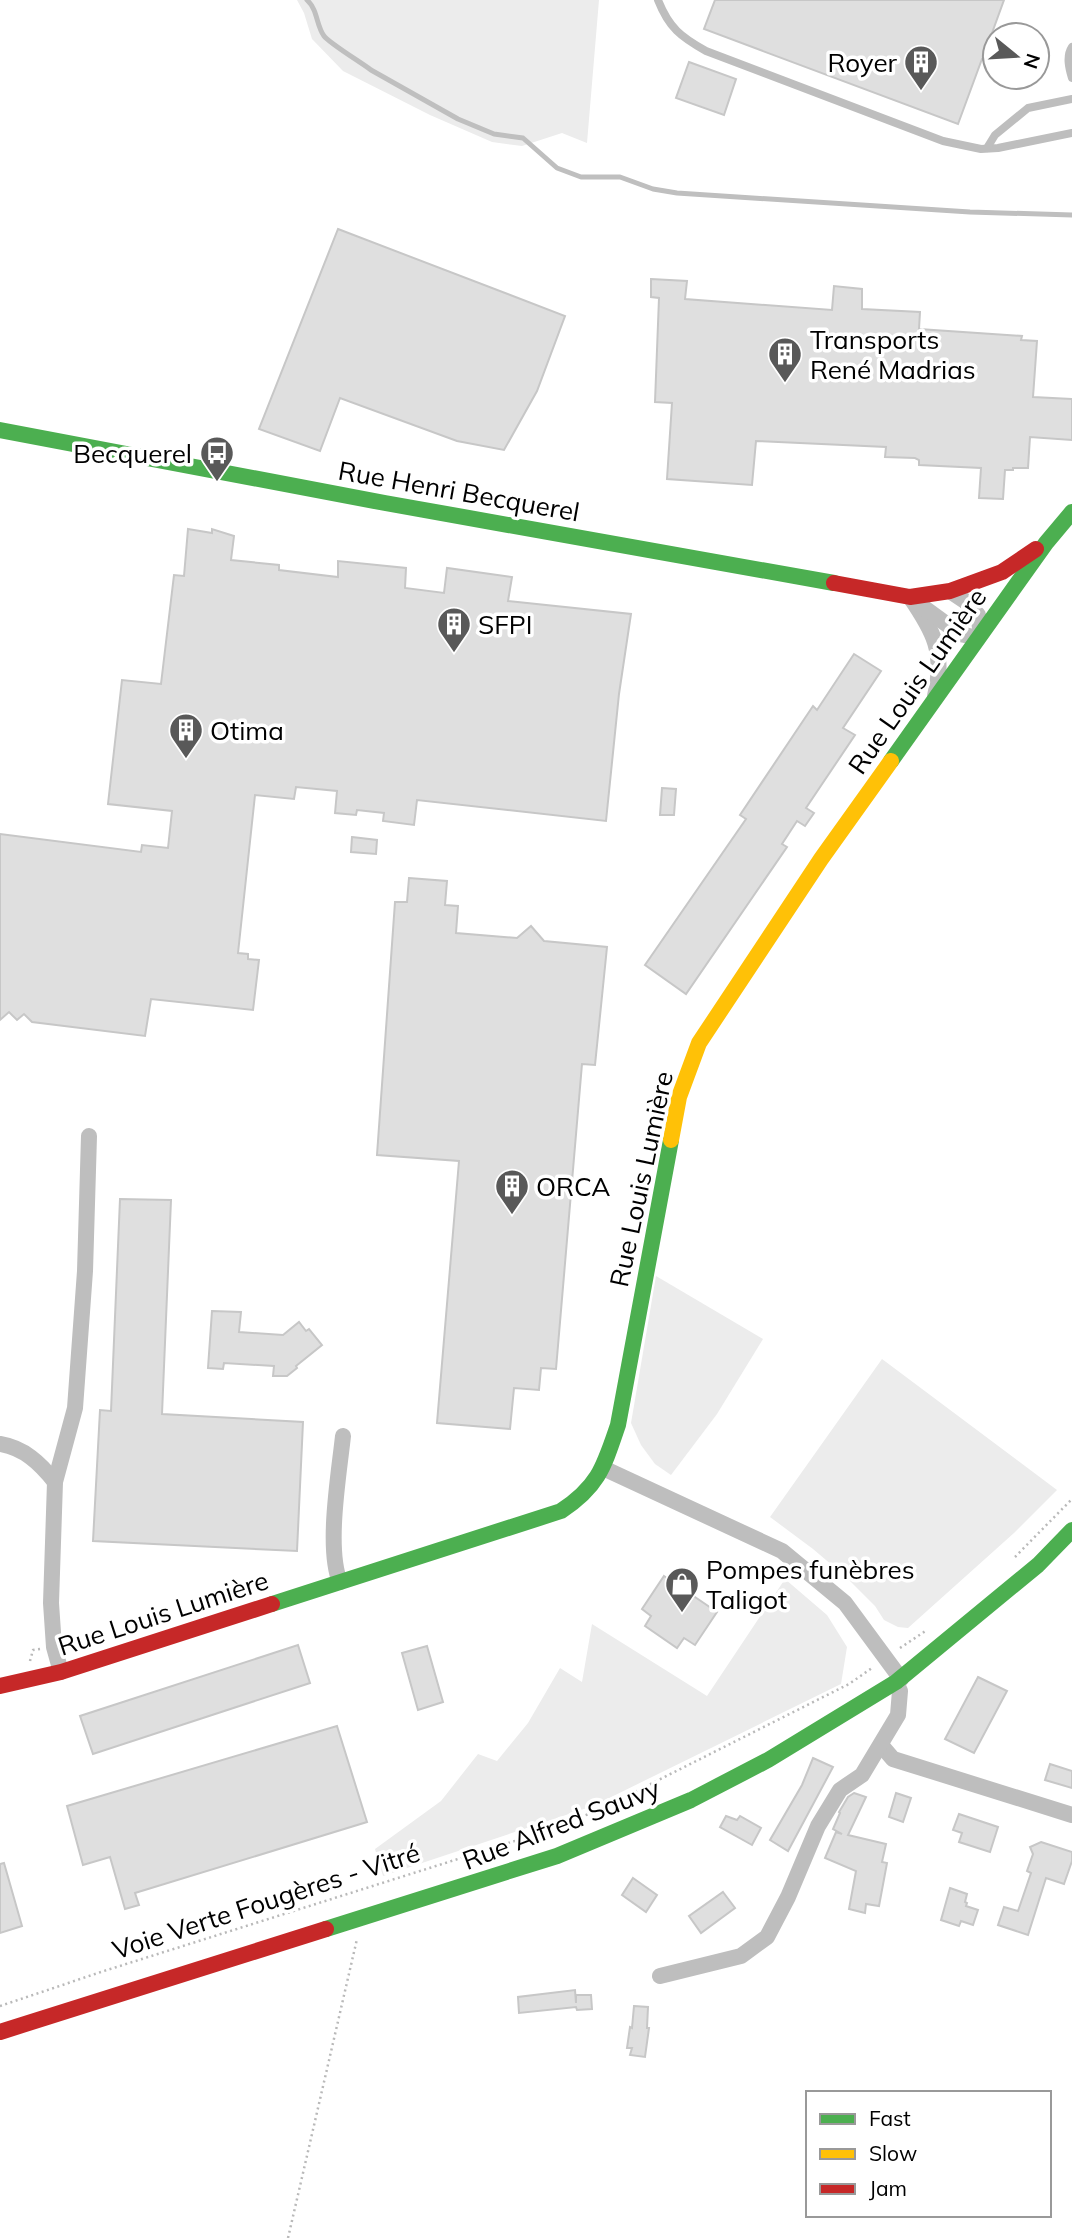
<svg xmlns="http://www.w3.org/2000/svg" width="1072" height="2238" font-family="Mulish,sans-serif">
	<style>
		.green { fill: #ececec }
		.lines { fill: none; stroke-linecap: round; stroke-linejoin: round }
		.stream { stroke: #bfbfbf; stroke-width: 5 }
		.building { fill: #dfdfdf; stroke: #c7c7c7; stroke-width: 2 }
		.path { stroke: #b9b9b9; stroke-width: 2.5; stroke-dasharray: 2 3.5; stroke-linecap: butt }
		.lane { stroke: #bebebe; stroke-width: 8 }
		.street { stroke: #bebebe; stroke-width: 16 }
		.fast { stroke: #4caf50; stroke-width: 16 }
		.slow { stroke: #ffc107; stroke-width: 16 }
		.jam { stroke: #c62828; stroke-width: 16 }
		.labels { text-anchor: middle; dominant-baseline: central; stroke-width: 7; stroke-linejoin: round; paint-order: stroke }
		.poi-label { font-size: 26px; fill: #000; stroke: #fff; text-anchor: start }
		.street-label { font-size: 26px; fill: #000; stroke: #fff }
	</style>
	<rect width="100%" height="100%" fill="#fff"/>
	<g class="green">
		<polygon points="297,0 599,0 587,143 562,133 522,146 492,142 430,115 343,71 312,39 304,13"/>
		<polygon points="656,1276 763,1339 717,1414 671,1475 655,1464 641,1445 631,1423"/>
		<polygon points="882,1359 1057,1490 1014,1533 908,1628 898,1627 884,1620 875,1606 846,1577 813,1549 770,1517"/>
		<polygon points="785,1579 827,1615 847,1647 841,1684 593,1806 383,1876 375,1849 441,1801 478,1754 497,1761 528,1723 560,1668 582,1682 592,1624 707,1696"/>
	</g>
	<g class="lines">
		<path class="stream" d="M307 0C318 10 316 25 324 36 329 43 362 63 371 70L458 119 494 134 523 138 557 168 581 177H620L653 189 677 193 970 212 1072 215"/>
	</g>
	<g class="building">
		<polygon points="715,0 1004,0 988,44 993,47 988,61 982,59 958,124 704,29"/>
		<polygon points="689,62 736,79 724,115 676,98"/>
		<polygon points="338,229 565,316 537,391 504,450 457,441 340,398 320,451 259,429"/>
		<polygon points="651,279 687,281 685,299 832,310 834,286 862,289 862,309 920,312 919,329 1022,336 1021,340 1037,341 1033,397 1072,399 1072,440 1030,437 1028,468 1013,468 1013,470 1005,470 1003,499 979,498 981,468 919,465 919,460 915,458 885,457 886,447 756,441 752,485 667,479 672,403 655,402 659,298 651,297"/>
		<polygon points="188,529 212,533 212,529 234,536 231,560 279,565 279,570 338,577 338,561 406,568 405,588 444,593 447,568 512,577 508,601 631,614 619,694 606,821 417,800 414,825 383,821 384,813 357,810 356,815 335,813 337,791 296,787 294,799 255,795 238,953 248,954 248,959 259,960 253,1010 151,999 145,1036 32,1022 24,1014 17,1020 9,1012 0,1020 0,834 141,852 142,845 168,848 172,811 108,804 122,680 161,684 174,575 184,576"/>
		<polygon points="854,654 881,671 843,728 855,735 806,808 814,813 805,826 797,821 782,844 787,847 686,994 645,965 746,819 740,815 813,706 817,710"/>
		<polygon points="662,788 676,789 674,815 660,815"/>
		<polygon points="352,837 377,840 376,854 351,852"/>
		<polygon points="409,878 447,881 445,905 458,906 456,933 517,938 531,926 544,941 607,947 595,1065 582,1064 556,1369 541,1368 539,1390 514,1388 510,1429 437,1423 459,1161 377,1155 395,902 407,902"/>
		<polygon points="120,1199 171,1200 162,1414 303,1422 297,1551 93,1541 100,1410 111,1411"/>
		<polygon points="212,1311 241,1312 239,1332 283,1335 299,1322 306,1331 309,1329 322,1345 296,1366 297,1368 287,1376 273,1376 274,1366 224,1363 223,1369 208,1368"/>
		<polygon points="664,1576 717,1612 695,1645 684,1638 677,1648 645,1626 651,1616 642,1609"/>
		<polygon points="298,1645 310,1683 93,1754 80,1716"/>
		<polygon points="427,1646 443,1702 418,1710 402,1653"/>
		<polygon points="978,1677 1007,1691 974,1753 945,1739"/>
		<polygon points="337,1726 367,1822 135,1893 139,1905 125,1909 110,1857 83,1865 67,1806"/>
		<polygon points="813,1758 833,1767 788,1851 770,1840 802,1785"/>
		<polygon points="1050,1764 1072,1771 1072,1788 1045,1780"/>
		<polygon points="854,1793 866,1797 848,1835 886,1844 882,1862 887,1863 879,1906 866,1904 865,1913 849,1909 856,1871 825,1858 836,1832 842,1834 833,1829 840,1813 839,1812 848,1797"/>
		<polygon points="896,1793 911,1798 903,1822 889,1817"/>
		<polygon points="959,1814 998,1827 990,1852 959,1842 962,1833 953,1830"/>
		<polygon points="726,1816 737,1820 740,1816 761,1828 752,1845 720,1827"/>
		<polygon points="1041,1842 1072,1852 1072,1861 1064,1884 1046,1878 1028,1935 998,1925 1004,1907 1018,1911 1031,1873 1027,1871 1033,1854 1030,1847"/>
		<polygon points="4,1863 22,1926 0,1933 0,1864"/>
		<polygon points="633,1878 657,1895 646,1912 622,1895"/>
		<polygon points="950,1888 967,1894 965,1902 967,1903 966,1906 978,1910 973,1925 961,1921 959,1926 941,1920"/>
		<polygon points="723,1892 735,1908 701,1933 689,1916"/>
		<polygon points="575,1990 576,2003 576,1995 591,1995 592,2009 577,2010 576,2007 519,2013 518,1997"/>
		<polygon points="634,2006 648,2007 647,2028 649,2028 645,2057 630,2055 632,2048 627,2048 630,2027 632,2028"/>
	</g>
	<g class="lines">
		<g class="path">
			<polyline points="1015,1557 1072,1499"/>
			<polyline points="900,1648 927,1630"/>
			<polyline points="30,1661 33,1650 40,1649"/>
			<polyline points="0,2006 104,1971 518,1840 597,1811 849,1684 872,1668"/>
			<polyline points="288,2238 357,1939"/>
		</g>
		<g class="lane">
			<path d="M658 0C669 28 681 37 706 51L943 141 981 149 998 148 1072 133"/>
			<path d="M1072 47C1066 56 1069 68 1072 78"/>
			<polyline points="987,148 995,135 1028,108 1072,99"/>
		</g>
		<g class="street">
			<polyline points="950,591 965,601 978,615 981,634"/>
			<path d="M910 597C934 632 945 652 935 696"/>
			<polyline points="923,607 960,634 978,638"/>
			<path d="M0 1444C24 1448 40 1463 55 1482"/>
			<polyline points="603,1468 782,1551 845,1603 901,1679"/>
			<path d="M340 1582C326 1548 339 1474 343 1436"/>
			<polyline points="61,1672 54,1647 51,1603 55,1482 75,1408 85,1271 89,1136"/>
			<polyline points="881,1745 893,1759 1072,1815"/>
			<polyline points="660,1976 741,1956 767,1937 788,1897 818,1826 840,1790 862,1775 898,1715 900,1691 896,1682"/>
		</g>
		<g class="fast">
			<polyline points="0,430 385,503 834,583"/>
			<polyline points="891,761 1046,543 1072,512"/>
			<path d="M272 1604 561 1511C599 1486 604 1466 618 1425L671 1140"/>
			<polyline points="326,1929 557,1856 691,1800 768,1760 896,1682 1038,1565 1072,1530"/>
		</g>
		<polyline class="slow" points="671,1140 679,1097 699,1043 821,859 891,761"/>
		<g class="jam">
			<polyline points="834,583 910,597 950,591 1002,572 1036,549"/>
			<polyline points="0,1686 61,1672 272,1604"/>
			<polyline points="0,2032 326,1929"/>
		</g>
	</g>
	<defs>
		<g id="building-pin" transform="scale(1.75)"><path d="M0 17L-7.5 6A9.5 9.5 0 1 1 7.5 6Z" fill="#595959" stroke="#fff"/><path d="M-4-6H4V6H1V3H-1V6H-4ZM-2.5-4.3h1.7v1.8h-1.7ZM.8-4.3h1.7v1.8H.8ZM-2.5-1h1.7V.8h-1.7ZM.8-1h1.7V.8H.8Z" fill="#fff"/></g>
		<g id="bus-pin" transform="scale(1.75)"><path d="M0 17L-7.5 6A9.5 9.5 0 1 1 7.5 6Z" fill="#595959" stroke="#fff"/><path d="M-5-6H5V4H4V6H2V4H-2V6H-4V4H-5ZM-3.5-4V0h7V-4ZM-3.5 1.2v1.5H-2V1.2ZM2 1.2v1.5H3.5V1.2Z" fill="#fff"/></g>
		<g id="shop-pin" transform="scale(1.75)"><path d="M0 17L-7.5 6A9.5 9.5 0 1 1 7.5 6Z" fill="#595959" stroke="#fff"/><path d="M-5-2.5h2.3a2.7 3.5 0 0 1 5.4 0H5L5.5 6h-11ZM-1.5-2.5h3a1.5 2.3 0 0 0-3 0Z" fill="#fff"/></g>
	</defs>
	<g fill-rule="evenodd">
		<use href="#building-pin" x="921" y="62"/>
		<use href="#building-pin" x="785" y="354"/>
		<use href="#bus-pin" x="217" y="453"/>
		<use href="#building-pin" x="454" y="624"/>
		<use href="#building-pin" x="186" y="730"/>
		<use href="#building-pin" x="512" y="1186"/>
		<use href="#shop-pin" x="682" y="1584"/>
	</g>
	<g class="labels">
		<g class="poi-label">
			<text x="897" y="62" text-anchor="end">Royer</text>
			<text x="810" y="339">Transports<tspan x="810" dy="30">René Madrias</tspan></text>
			<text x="192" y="453" text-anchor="end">Becquerel</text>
			<text x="478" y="624">SFPI</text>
			<text x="210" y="730">Otima</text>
			<text x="536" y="1186">ORCA</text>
			<text x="706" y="1569">Pompes funèbres<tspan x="706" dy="30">Taligot</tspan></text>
		</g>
		<g class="street-label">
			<text transform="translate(459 491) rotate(10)">Rue Henri Becquerel</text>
			<text transform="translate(917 681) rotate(-55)">Rue Louis Lumière</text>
			<text transform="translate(641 1179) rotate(-78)">Rue Louis Lumière</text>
			<text transform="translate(163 1613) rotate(-18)">Rue Louis Lumière</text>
			<text transform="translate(561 1824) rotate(-21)">Rue Alfred Sauvy</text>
			<text transform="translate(266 1901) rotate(-18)">Voie Verte Fougères - Vitré</text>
		</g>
	</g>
	<rect x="806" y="2091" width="245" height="126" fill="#ffffff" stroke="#999999" stroke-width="2"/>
	<rect x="820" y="2114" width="35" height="10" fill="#4caf50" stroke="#999999" stroke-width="2"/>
	<text x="869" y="2126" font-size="21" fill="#000000">Fast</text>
	<rect x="820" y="2149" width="35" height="10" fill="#ffc107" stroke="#999999" stroke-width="2"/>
	<text x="869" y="2161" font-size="21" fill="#000000">Slow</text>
	<rect x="820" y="2184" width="35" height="10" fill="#c62828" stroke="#999999" stroke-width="2"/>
	<text x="869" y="2196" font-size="21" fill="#000000">Jam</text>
	<g transform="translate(1016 56) rotate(108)"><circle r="33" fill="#ffffff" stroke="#999999" stroke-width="2"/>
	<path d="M0-5L12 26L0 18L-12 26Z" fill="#595959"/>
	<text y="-10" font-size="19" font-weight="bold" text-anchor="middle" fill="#000000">N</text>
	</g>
</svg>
